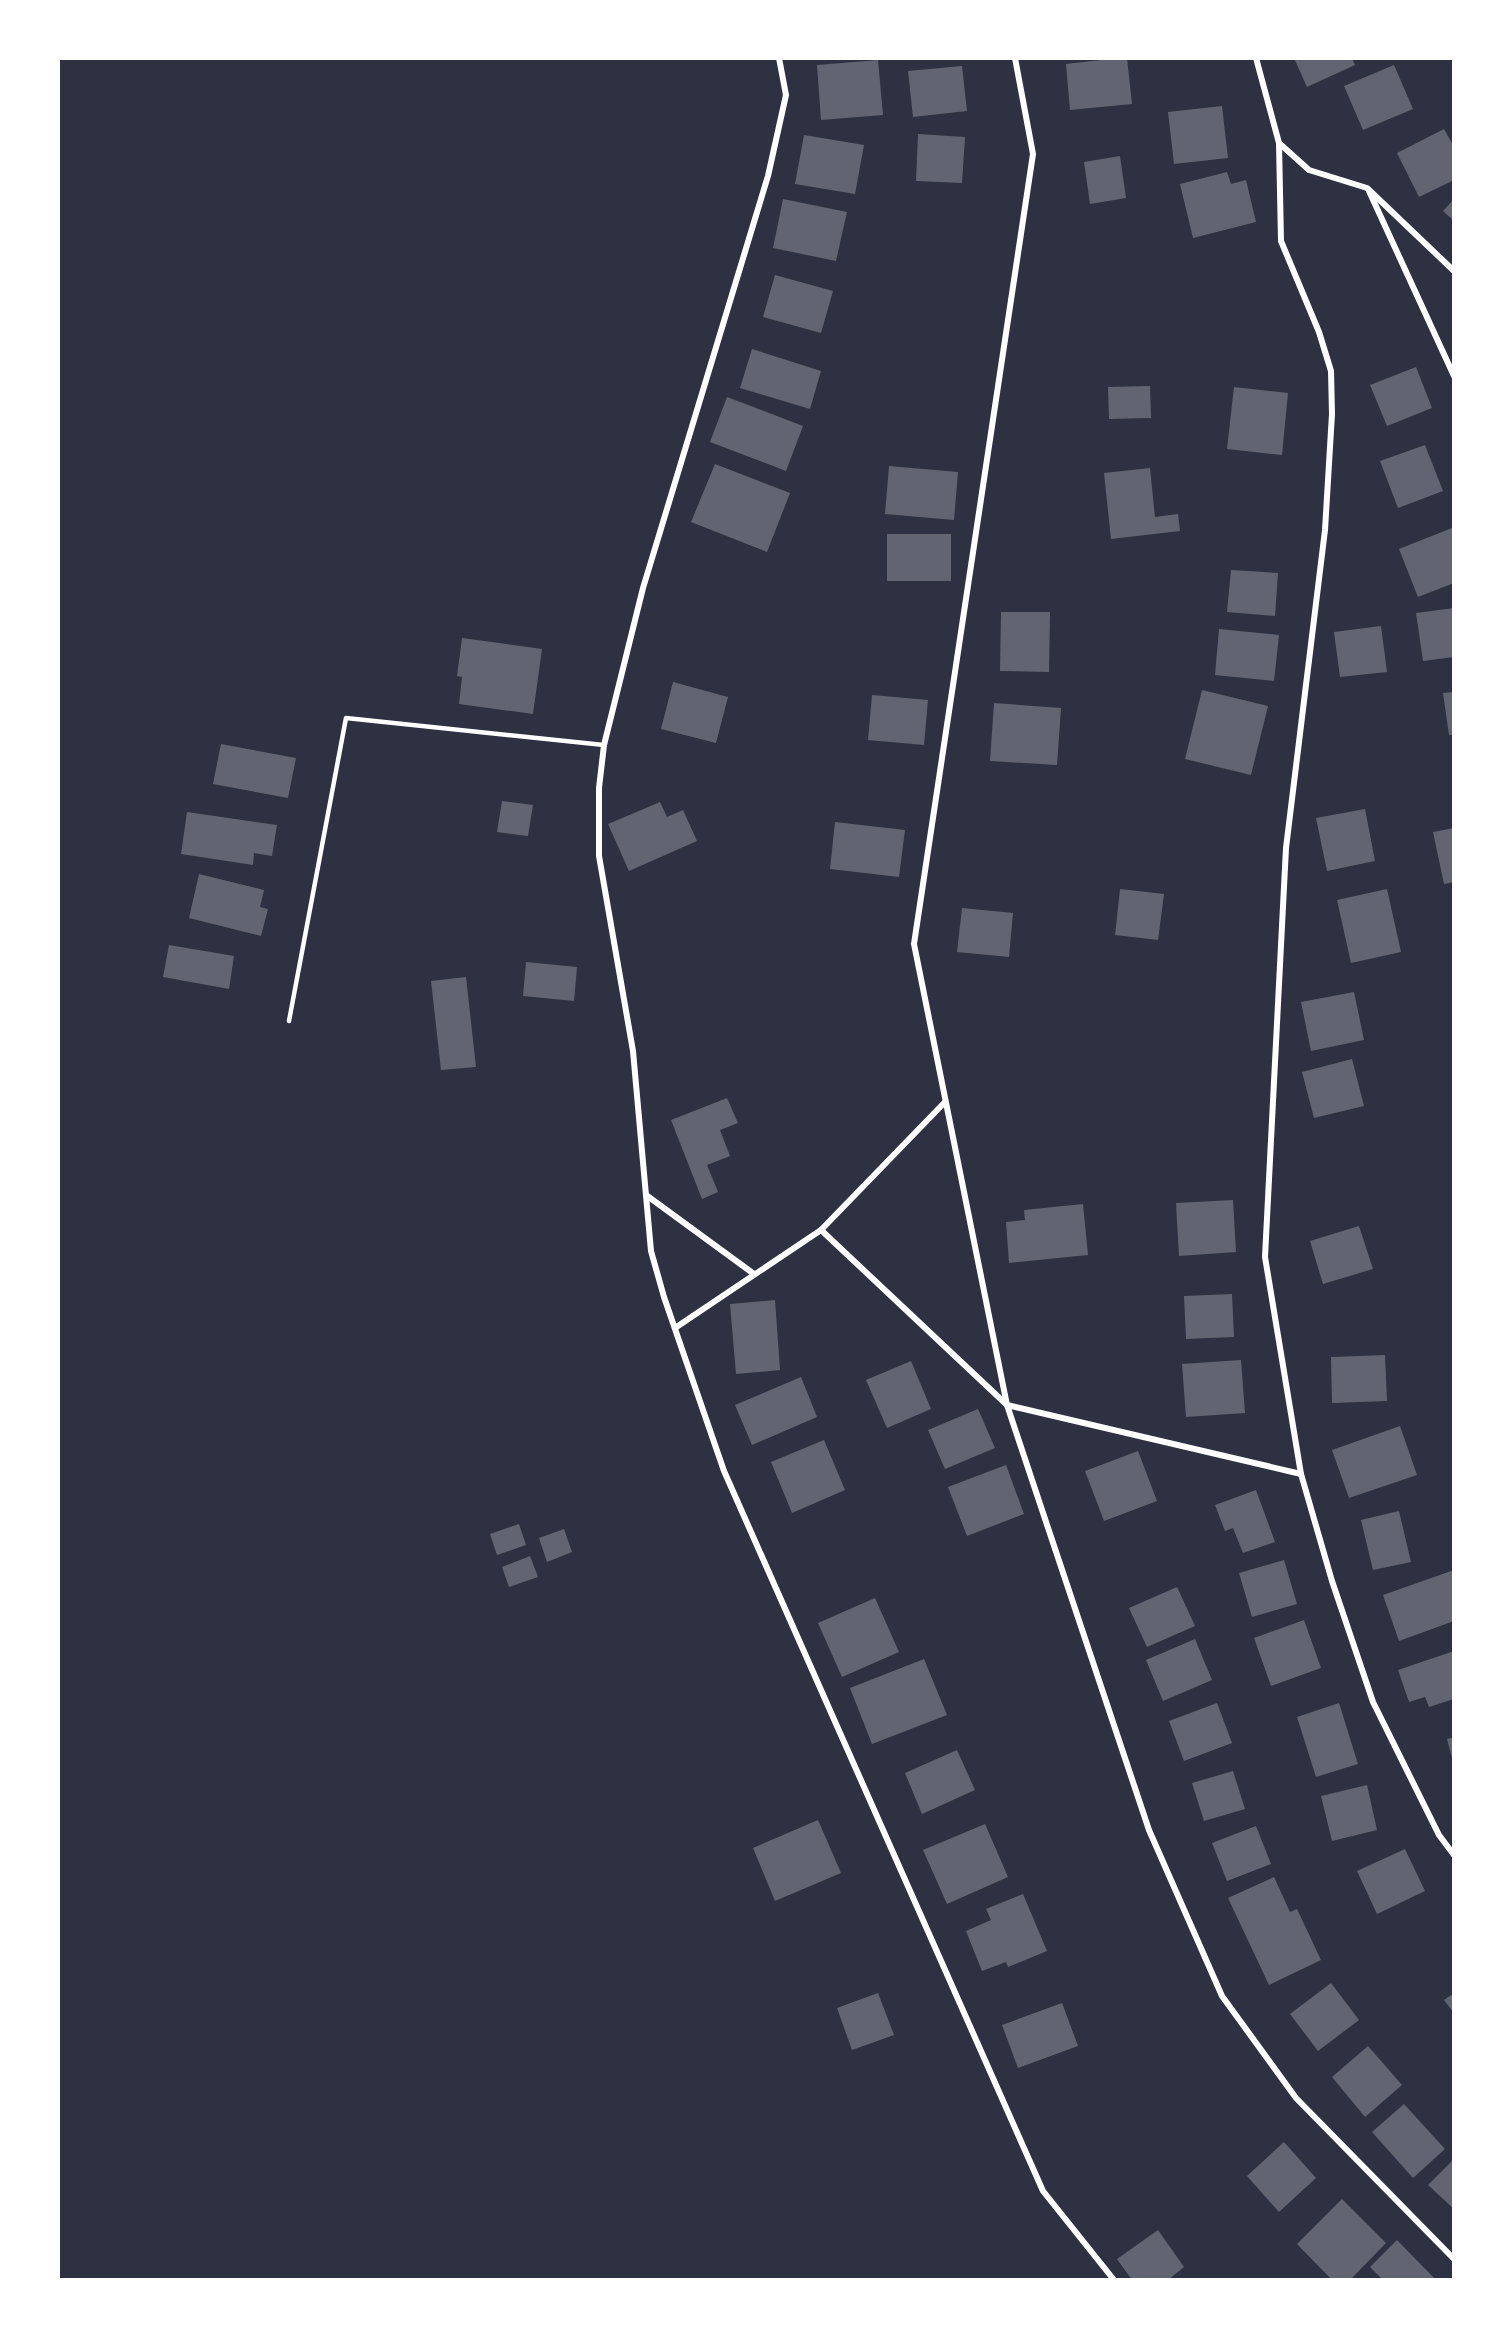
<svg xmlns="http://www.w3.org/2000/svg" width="1512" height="2338" font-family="'Nunito Sans',sans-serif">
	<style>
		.building { fill: #626471 }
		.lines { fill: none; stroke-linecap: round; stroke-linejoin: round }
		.service { stroke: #fff; stroke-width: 4.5 }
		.minor { stroke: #fff; stroke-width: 6 }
	</style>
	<rect width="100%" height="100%" fill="#2d3142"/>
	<g class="building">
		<polygon points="1119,58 1127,58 1132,104 1070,110 1066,64"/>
		<polygon points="1294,58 1352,58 1355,65 1307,87"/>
		<polygon points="878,60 883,115 821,120 817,65"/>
		<polygon points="1394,65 1413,109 1363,130 1344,86"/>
		<polygon points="962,66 967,111 913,117 908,71"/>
		<polygon points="1222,106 1228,158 1174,164 1168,112"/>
		<polygon points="1444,129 1454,147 1454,180 1419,197 1397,153"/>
		<polygon points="918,134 965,137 962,183 916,181"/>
		<polygon points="804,135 864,145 855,194 795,184"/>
		<polygon points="1120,156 1126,198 1090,204 1084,162"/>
		<polygon points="1227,172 1231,184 1246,180 1256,222 1193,238 1180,184"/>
		<polygon points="783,199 847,212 836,261 773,248"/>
		<polygon points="1454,199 1454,221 1443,211"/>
		<polygon points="775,275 833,291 821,333 763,317"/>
		<polygon points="752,349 821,371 810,409 740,388"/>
		<polygon points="1416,367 1432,408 1387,426 1370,385"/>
		<polygon points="1150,386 1151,418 1109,419 1108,387"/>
		<polygon points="1234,387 1288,393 1282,455 1227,449"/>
		<polygon points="727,397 803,426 786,471 710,442"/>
		<polygon points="1425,445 1443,491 1398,508 1380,461"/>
		<polygon points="715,464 790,493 767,552 691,522"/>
		<polygon points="889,466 958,472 954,520 885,514"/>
		<polygon points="1150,468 1155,517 1178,514 1180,531 1111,539 1104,473"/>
		<polygon points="1452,528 1454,583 1418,597 1399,549"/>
		<rect x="887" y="534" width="64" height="47"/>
		<polygon points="1231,570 1278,573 1275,616 1227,612"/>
		<polygon points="1454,608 1454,657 1423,661 1416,613"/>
		<polygon points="1001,612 1050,612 1049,672 1000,671"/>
		<polygon points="1381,626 1387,672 1340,677 1334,632"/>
		<polygon points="1219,629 1279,635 1274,681 1215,675"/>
		<polygon points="462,638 542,649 533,714 459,704 462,677 457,676"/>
		<polygon points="673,682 728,697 716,743 661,729"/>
		<polygon points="1202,690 1268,706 1251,775 1185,759"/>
		<polygon points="1454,692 1454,735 1449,735 1443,693"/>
		<polygon points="872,695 928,700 924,745 868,740"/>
		<polygon points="994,703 1061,708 1057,765 990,761"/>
		<polygon points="221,744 296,758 288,798 213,784"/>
		<polygon points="502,801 533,805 528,836 497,832"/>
		<polygon points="660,802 667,817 683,810 697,841 629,871 608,824"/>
		<polygon points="1365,809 1375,861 1327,871 1316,818"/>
		<polygon points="187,812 277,825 272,856 254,853 253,865 181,854"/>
		<polygon points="835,822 905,830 899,877 830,869"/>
		<polygon points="1454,828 1454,882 1444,884 1433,832"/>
		<polygon points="199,874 264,890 260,907 268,909 261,936 189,918"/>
		<polygon points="1120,889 1164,894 1158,940 1115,935"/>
		<polygon points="1387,889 1401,952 1351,963 1337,900"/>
		<polygon points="962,908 1013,913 1009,957 957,952"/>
		<polygon points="169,945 234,956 229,989 163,977"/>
		<polygon points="526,962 577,967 574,1001 523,996"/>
		<polygon points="466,977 476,1067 441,1070 431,981"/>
		<polygon points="1354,992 1364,1040 1311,1051 1301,1002"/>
		<polygon points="1352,1059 1364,1106 1314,1118 1302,1072"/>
		<polygon points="727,1098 738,1123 720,1130 730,1156 707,1165 718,1192 702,1199 671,1120"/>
		<polygon points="1233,1200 1236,1252 1179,1256 1176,1203"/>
		<polygon points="1083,1204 1088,1255 1009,1263 1006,1222 1025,1220 1024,1210"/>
		<polygon points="1359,1226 1373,1269 1323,1284 1310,1241"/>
		<polygon points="1232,1294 1234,1337 1186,1339 1184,1296"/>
		<polygon points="775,1300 780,1370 736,1374 730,1304"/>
		<polygon points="1385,1355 1387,1401 1332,1403 1331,1357"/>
		<polygon points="1241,1360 1245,1413 1186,1417 1182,1364"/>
		<polygon points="911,1361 931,1409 887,1428 866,1380"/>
		<polygon points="801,1377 817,1417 752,1445 735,1405"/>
		<polygon points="978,1409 995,1448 945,1469 928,1430"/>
		<polygon points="1400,1426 1417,1475 1349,1498 1332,1450"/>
		<polygon points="824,1440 845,1490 792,1513 771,1462"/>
		<polygon points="1138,1451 1157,1501 1104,1521 1085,1471"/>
		<polygon points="1006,1465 1024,1514 967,1536 948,1487"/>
		<polygon points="1256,1490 1275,1542 1243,1553 1233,1528 1225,1531 1215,1505"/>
		<polygon points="1399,1511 1411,1562 1373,1570 1361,1520"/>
		<polygon points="519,1524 526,1545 497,1555 490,1534"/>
		<polygon points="564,1529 572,1552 547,1562 539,1538"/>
		<polygon points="530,1556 538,1577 509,1587 502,1567"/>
		<polygon points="1284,1560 1297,1604 1252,1617 1239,1573"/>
		<polygon points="1454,1570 1454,1621 1399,1641 1383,1595"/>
		<polygon points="1177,1587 1195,1626 1147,1647 1129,1608"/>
		<polygon points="875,1598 899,1652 842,1677 818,1623"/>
		<polygon points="1304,1620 1321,1668 1271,1686 1254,1638"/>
		<polygon points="1195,1639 1212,1680 1163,1701 1146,1660"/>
		<polygon points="1454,1651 1454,1699 1429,1707 1425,1697 1409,1702 1398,1670"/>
		<polygon points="924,1659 947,1715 872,1744 850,1688"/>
		<polygon points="1217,1703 1232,1743 1184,1761 1169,1721"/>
		<polygon points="1339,1703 1358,1764 1316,1777 1297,1717"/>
		<polygon points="1454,1737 1454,1762 1453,1762 1447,1739"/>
		<polygon points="957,1750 975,1790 922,1814 905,1773"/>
		<polygon points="1233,1771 1245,1809 1204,1821 1192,1783"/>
		<polygon points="1367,1785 1377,1830 1332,1841 1321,1796"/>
		<polygon points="818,1820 841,1873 775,1901 753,1848"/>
		<polygon points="985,1824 1008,1877 947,1904 923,1850"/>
		<polygon points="1256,1826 1271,1864 1227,1881 1212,1843"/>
		<polygon points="1405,1849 1425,1891 1377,1914 1357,1871"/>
		<polygon points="1274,1877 1290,1912 1297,1909 1321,1960 1269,1985 1228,1898"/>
		<polygon points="1023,1894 1047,1951 1008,1967 1006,1962 982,1971 966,1931 991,1920 986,1909"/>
		<polygon points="1331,1983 1359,2020 1318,2051 1290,2014"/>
		<polygon points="878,1993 894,2035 852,2050 837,2008"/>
		<polygon points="1454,1993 1454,2013 1444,2000"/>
		<polygon points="1062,2003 1078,2046 1018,2068 1002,2025"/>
		<polygon points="1368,2046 1402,2085 1365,2117 1332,2077"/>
		<polygon points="1404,2104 1445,2149 1413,2178 1372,2132"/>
		<polygon points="1284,2142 1316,2178 1279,2212 1247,2176"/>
		<polygon points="1454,2159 1454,2209 1428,2185"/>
		<polygon points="1342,2199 1386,2243 1350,2280 1332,2280 1297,2244"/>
		<polygon points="1158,2230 1184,2267 1168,2280 1132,2280 1117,2259"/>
		<polygon points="1397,2240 1436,2280 1383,2280 1370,2267"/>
	</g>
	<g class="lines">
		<polyline class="service" points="289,1021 346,718 604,745"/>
		<g class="minor">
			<polyline points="779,58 786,95 768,176 643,588 604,745 599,788 599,856 633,1051 651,1251 664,1297 724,1471 1043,2191 1114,2280"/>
			<polyline points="1015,58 1033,154 914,944 1007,1405 1149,1830 1222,1996 1296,2098 1454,2259"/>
			<polyline points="1256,58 1279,143 1281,241 1319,332 1331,371 1332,414 1325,530 1286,848 1265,1257 1301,1474 1332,1581 1373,1702 1439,1835 1454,1855"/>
			<polyline points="1279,143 1309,170 1367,188 1454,271"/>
			<polyline points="1369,191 1454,376"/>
			<polyline points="646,1195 754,1274"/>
			<polyline points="821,1230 1007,1405 1301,1474"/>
			<polyline points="675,1328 821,1230 945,1102"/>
		</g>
	</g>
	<rect width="1512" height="2338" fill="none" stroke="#ffffff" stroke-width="120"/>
</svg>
